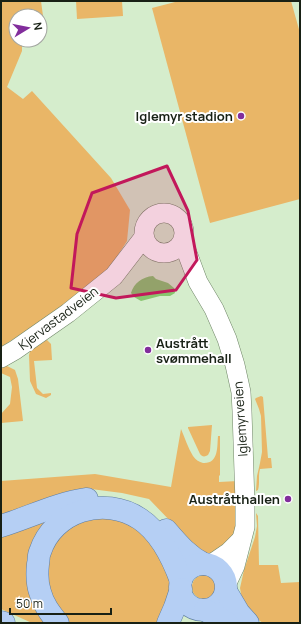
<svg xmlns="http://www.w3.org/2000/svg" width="301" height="624" font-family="Manrope,sans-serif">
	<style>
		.green { fill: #e9b667 }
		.water { fill: #88c56e }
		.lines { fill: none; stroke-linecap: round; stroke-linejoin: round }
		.minor-casing { stroke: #708668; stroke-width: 20 }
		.major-casing { stroke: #5e7da1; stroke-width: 23 }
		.minor { stroke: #fff; stroke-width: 19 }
		.major { stroke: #b5cff4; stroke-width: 22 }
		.marked { fill: #c2185b; fill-opacity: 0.2; stroke: #c2185b; stroke-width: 3; stroke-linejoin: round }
		.poi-dot { fill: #822d9c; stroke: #fff; stroke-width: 1.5 }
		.labels { text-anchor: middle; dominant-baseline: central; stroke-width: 4; stroke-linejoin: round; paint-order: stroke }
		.poi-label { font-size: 13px; font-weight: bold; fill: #182115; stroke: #fff; text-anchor: end }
		.street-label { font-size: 13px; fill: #182115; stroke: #fff }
	</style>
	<rect width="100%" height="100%" fill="#d5edcc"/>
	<g class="green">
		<polygon points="1,1 41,1 43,16 40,19 40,16 16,16 16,40 22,40 22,51 7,87 23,99 32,91 111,178 130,210 127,241 109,269 48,317 1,347"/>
		<polygon points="76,1 122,1 123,16 77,19"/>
		<polygon points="179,1 291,1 300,33 300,199 210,223 152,8"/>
		<polygon points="47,340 51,344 52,360 34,361 37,388 43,394 51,393 51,395 46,398 36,394 30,381 29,355 31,348 40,341"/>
		<polygon points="1,366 7,366 15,370 18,379 23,421 1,423 1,414 10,404 12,387 10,377 1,373"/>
		<path d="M261 396 263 397 268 458H271L272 468 260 469C258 476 260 483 258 490L256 491 257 476 260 463 262 452 261 416 259 409 255 399 256 398Z"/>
		<path d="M212 425 210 451 208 455C205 457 202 457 200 454L188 428V427Z"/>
		<path d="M181 429C185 438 188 448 193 456 196 460 199 462 203 463 219 464 217 446 218 436H220V475L219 476V482L238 481 237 531 213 555 201 553 149 499 122 493 91 489 63 495 1 517V481L95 474 171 487Z"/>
		<polygon points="58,510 38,539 54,623 32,623 1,609 1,531"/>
		<polygon points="256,513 258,516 259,565 278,565 281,583 300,582 300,623 263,623 254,617 242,599 240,588 244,570 255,537 257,526"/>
		<polygon points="90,515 129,520 165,559 173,589 161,623 68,623 50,599 45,575 48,552 57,538"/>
		<circle cx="204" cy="587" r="12"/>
	</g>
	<path class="water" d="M153 276 156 279 168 283 174 288 175 293 170 296H160L141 301 134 297 131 293C134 283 142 277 153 276Z"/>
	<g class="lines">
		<g class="minor-casing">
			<g id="minor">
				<circle cx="164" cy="233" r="20"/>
				<polyline points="183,242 198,282 214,309 227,339 235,365 241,392 242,411 245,503 245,527 235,566 226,585"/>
				<polyline points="1,358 15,350 68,313 114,276 144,237"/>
				<polyline points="210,565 229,552 241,540"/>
			</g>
		</g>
		<g class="major-casing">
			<g id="major">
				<path d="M1 526C30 517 57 503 87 499"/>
				<path d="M166 530C178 544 188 556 204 564"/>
				<circle cx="203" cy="587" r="23"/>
				<polyline points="226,591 239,613 248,623"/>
				<polyline points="205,610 227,623"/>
				<polyline points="1,622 4,623"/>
				<path d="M58 623C50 613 43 604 40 592 37 583 37 573 38 564 39 561 38 556 40 552 53 511 104 495 140 519 161 533 173 559 181 581"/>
				<polyline points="168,623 175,607 181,589"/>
			</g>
		</g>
		<use href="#minor" class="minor"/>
		<use href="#major" class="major"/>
	</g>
	<path class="marked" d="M167 166 188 211 197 260 176 290 116 298 71 288 77 234 92 193Z"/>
	<g class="poi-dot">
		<circle cx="241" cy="116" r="4"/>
		<circle cx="148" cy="350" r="4"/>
		<circle cx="288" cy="499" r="4"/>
	</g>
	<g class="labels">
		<g class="poi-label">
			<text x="233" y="116">Iglemyr stadion</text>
			<text x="156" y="343" text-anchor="start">Austrått<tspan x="156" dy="15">svømmehall</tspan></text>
			<text x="280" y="499">Austråtthallen</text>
		</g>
		<g class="street-label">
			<text transform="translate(58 318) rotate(-37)">Kjervastadveien</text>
			<text transform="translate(240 419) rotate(-94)">Iglemyrveien</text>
		</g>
	</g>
	<rect width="301" height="624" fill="none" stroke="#182115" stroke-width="4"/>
	<g transform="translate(28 28) rotate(80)"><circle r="19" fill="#ffffff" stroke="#a3a6a1"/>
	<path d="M0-3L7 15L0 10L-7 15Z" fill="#822d9c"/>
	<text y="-6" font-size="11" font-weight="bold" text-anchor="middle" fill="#182115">N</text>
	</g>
	<path d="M10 608v6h101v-6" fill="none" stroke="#182115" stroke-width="2"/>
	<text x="16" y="608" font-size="12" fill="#182115" stroke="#ffffff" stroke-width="3" paint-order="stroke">50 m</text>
</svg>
